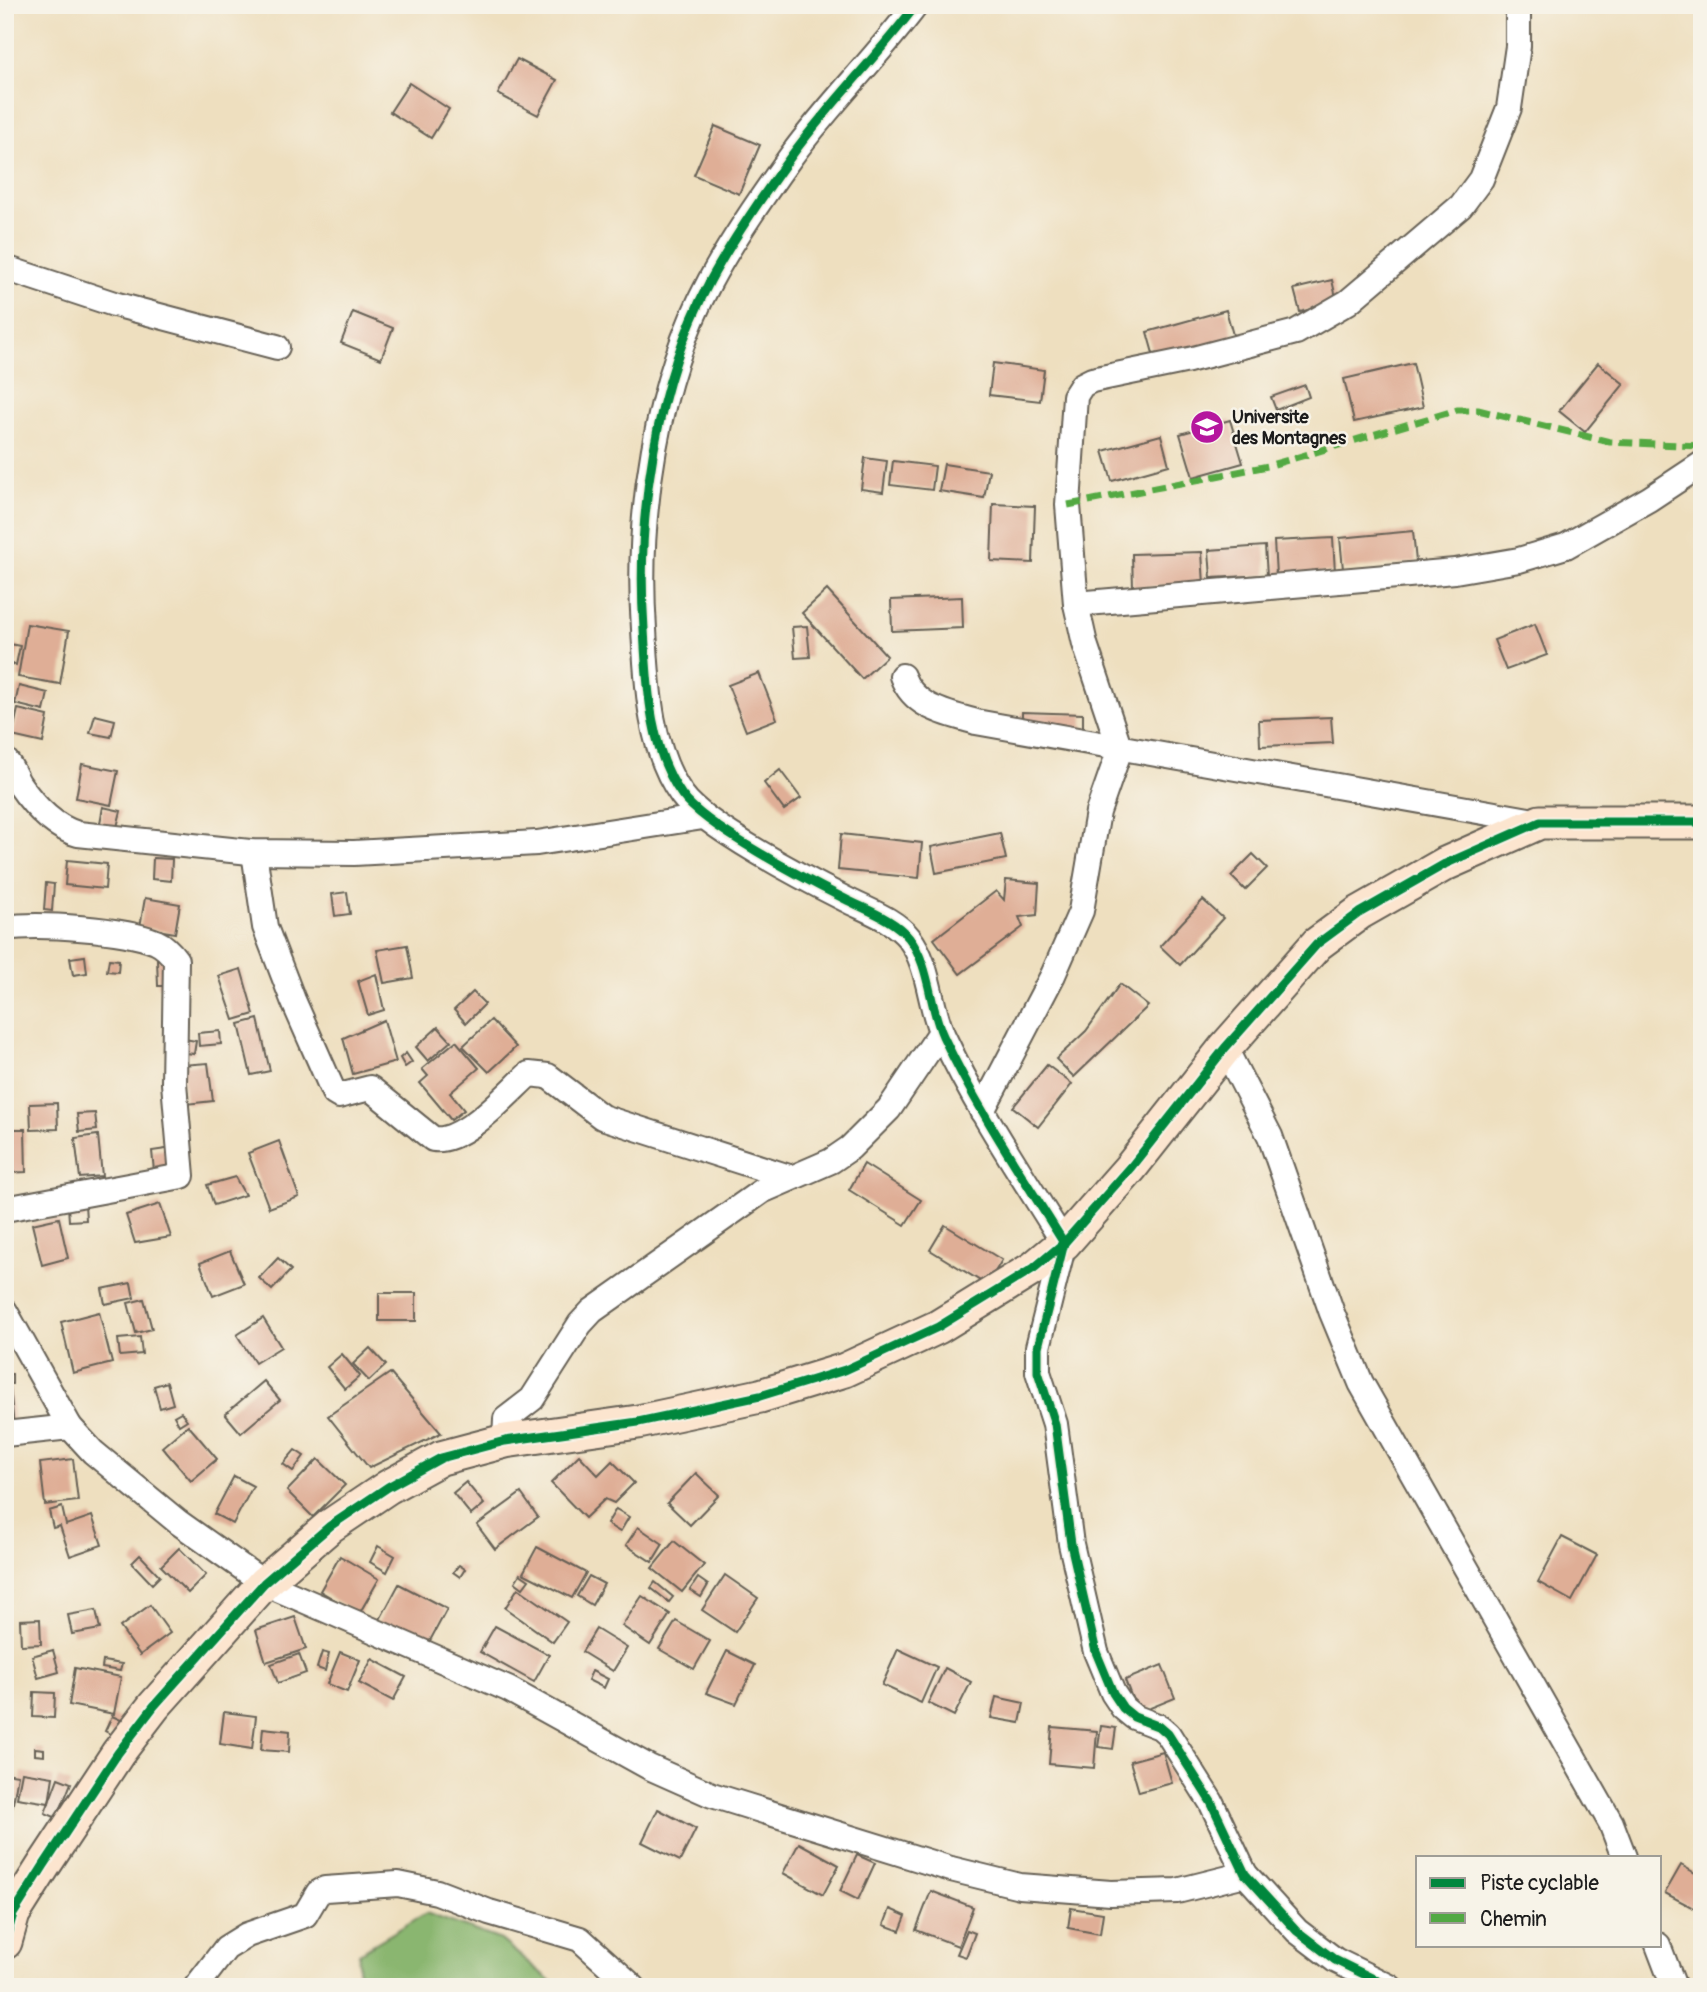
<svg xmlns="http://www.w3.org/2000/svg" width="1707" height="1992" font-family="Pangolin,sans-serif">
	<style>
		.forest { fill: #8ab66f; stroke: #536946; stroke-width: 2 }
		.building { fill: #dfae96 }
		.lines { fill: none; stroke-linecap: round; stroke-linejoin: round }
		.street-casing { stroke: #666055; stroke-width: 28 }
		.secondary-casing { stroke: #666055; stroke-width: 37 }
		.street { stroke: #fff; stroke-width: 24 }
		.secondary { stroke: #fce5cf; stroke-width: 33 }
		.quiet { stroke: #52a943; stroke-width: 7; stroke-dasharray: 14 7; stroke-linecap: butt }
		.cycleway-casing { stroke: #f7f3e8; stroke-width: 13 }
		.cycleway { stroke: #00873e; stroke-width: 9 }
		.labels { text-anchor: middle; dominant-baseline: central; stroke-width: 5; stroke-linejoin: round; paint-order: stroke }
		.poi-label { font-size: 18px; font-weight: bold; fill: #1c1c1c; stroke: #f7f3e8; text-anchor: start }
	</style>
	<rect width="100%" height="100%" fill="#f7f3e8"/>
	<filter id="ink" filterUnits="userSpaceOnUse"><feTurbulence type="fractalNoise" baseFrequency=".0143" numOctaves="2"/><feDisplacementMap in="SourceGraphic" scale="14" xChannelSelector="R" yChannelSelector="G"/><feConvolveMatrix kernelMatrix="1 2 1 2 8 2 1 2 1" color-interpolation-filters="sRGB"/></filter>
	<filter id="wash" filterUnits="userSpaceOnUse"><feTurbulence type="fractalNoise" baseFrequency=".00686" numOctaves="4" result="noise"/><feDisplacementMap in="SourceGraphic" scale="28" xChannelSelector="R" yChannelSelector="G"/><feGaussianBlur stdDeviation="1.57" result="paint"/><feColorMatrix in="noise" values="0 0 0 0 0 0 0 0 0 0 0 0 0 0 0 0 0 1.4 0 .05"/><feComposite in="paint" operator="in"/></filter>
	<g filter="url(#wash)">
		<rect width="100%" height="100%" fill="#eedfbf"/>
		<polygon class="forest" points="426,1913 501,1940 558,1987 357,1987 359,1953"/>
		<g id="blocks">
			<g class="building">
				<polygon points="517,59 557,80 538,115 498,94"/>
				<polygon points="409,83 449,109 431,138 390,112"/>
				<polygon points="715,126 760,145 739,194 694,175"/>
				<polygon points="1332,280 1337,302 1300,312 1294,289"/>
				<polygon points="1226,310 1235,342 1156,364 1147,332"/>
				<polygon points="353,312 393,328 381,359 341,343"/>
				<polygon points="993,363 1044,370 1040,401 989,395"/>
				<polygon points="1413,363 1423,407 1354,422 1344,379"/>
				<polygon points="1598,363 1624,384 1585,432 1559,411"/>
				<polygon points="1305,385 1309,397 1276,410 1271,397"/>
				<polygon points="1230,420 1243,463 1193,477 1180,434"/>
				<polygon points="1161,435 1169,465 1112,481 1103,451"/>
				<polygon points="865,458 887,461 883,492 861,489"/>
				<polygon points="893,461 935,466 932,490 890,485"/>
				<polygon points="944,464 989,471 984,498 939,491"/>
				<polygon points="993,504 1035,506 1033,563 991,561"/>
				<polygon points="1413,531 1416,562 1343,569 1340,538"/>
				<polygon points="1333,538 1335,572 1276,575 1274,541"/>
				<polygon points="1265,546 1267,575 1211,578 1209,550"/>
				<polygon points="1202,552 1204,585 1133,587 1132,554"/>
				<polygon points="827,590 887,656 862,679 802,613"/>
				<polygon points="962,597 963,628 892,631 891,600"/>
				<polygon points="27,624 69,631 60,684 18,677"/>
				<polygon points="1535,624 1547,655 1506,670 1494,640"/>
				<polygon points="807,626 810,657 795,658 792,627"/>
				<polygon points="5,643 20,646 16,665 5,662"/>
				<polygon points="759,673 777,719 746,731 728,685"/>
				<polygon points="19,686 48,693 44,711 15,704"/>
				<polygon points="18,709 48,716 43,743 12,736"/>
				<polygon points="1022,712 1083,714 1083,731 1022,729"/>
				<polygon points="95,715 115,720 111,737 90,733"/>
				<polygon points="1331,717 1333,743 1260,746 1259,720"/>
				<polygon points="82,764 118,771 111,805 76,798"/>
				<polygon points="780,770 801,798 784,810 764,783"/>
				<polygon points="103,807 121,811 117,827 100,823"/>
				<polygon points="1000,833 1006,859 936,873 931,847"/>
				<polygon points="841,834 922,843 919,878 838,870"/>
				<polygon points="1253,854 1267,868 1245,890 1231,876"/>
				<polygon points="153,858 172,859 171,881 152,879"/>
				<polygon points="67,860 107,864 105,889 65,885"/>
				<polygon points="5,873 10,874 7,901 5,900"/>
				<polygon points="1006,880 1039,883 1037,915 1019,917 1023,927 960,974 934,939 996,891 1004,900"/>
				<polygon points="46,883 54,884 52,911 44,910"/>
				<polygon points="347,892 350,914 335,916 332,894"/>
				<polygon points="145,898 180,904 175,933 140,927"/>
				<polygon points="1203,900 1223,918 1180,965 1160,946"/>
				<polygon points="407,945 413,978 384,983 377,950"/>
				<polygon points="85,956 87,973 73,975 70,958"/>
				<polygon points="109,959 119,960 118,972 107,971"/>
				<polygon points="157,959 172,961 173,986 158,986"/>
				<polygon points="241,969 254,1014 234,1020 219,976"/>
				<polygon points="376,974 384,1010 368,1015 358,981"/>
				<polygon points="1120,984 1148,1006 1074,1077 1056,1059 1086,1031"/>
				<polygon points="473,992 485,1004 466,1023 454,1010"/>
				<polygon points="258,1019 270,1071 251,1075 239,1024"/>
				<polygon points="384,1020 396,1062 353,1074 343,1038"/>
				<polygon points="491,1020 516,1047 489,1072 463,1046"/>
				<polygon points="438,1027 451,1041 428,1061 416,1047"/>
				<polygon points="220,1031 221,1044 199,1046 198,1033"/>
				<polygon points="179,1038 196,1041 194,1054 180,1052"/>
				<polygon points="456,1041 479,1068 450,1093 464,1110 451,1120 420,1083 428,1076 422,1069"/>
				<polygon points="406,1053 412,1062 405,1067 400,1058"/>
				<polygon points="208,1063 213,1101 186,1104 182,1065"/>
				<polygon points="1047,1065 1072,1084 1038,1127 1013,1107"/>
				<polygon points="57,1103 58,1129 31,1130 30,1104"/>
				<polygon points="95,1113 97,1130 79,1132 77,1114"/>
				<polygon points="5,1129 25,1129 26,1172 5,1173"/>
				<polygon points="98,1135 102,1176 80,1178 75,1138"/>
				<polygon points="279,1141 299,1197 269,1208 248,1153"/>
				<polygon points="173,1148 175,1169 154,1171 152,1151"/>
				<polygon points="864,1164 921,1200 905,1225 849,1190"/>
				<polygon points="235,1177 245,1195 214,1205 207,1185"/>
				<polygon points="85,1204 86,1220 69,1221 68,1206"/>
				<polygon points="160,1204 171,1237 135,1243 126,1215"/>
				<polygon points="59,1218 68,1258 42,1265 32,1224"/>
				<polygon points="945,1225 1002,1260 987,1285 930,1250"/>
				<polygon points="230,1251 244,1284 213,1296 200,1263"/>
				<polygon points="278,1258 291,1270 272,1290 259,1278"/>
				<polygon points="131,1283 134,1298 105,1304 102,1289"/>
				<rect x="379" y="1293" width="37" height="28"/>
				<polygon points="144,1299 152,1329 136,1333 128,1303"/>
				<polygon points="99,1312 112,1363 73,1373 61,1322"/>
				<polygon points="263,1318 281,1347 255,1363 237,1335"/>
				<polygon points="140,1337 142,1354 120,1356 118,1339"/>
				<polygon points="370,1348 386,1365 369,1381 353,1364"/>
				<polygon points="342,1354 360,1376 345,1389 327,1367"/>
				<polygon points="390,1373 441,1433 369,1468 328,1416"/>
				<rect x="5" y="1374" width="7" height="10"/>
				<polygon points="264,1381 280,1400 241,1433 225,1414"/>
				<polygon points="167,1382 173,1404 160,1408 154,1386"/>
				<polygon points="5,1386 10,1386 14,1427 5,1428"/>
				<polygon points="181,1412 187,1420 179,1425 174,1416"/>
				<polygon points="188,1425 217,1459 191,1481 162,1447"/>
				<polygon points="295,1450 304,1456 293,1471 283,1464"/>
				<polygon points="579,1455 598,1475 612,1461 634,1483 614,1503 605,1499 585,1518 551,1483"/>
				<polygon points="73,1459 78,1501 45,1505 40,1463"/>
				<polygon points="318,1459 345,1485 313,1517 287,1491"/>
				<polygon points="696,1473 719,1495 690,1525 667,1503"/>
				<polygon points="234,1476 253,1486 233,1524 214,1514"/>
				<polygon points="466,1482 484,1504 471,1515 453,1493"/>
				<polygon points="521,1493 538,1517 495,1549 477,1525"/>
				<polygon points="62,1507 66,1525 92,1516 102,1545 70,1556 60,1526 53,1528 49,1511"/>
				<polygon points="616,1509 629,1517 620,1532 607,1524"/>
				<polygon points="638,1527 663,1544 652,1562 626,1545"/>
				<polygon points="1562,1537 1597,1555 1572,1601 1538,1582"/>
				<polygon points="674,1541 704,1565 682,1592 652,1568"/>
				<polygon points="378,1546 395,1556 387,1572 370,1562"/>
				<polygon points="537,1547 586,1573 572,1598 523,1573"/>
				<polygon points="179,1548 206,1575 188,1593 161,1566"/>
				<polygon points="140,1555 160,1576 152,1584 132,1563"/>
				<polygon points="340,1556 379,1579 359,1614 320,1591"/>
				<polygon points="459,1565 465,1569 460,1577 453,1572"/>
				<polygon points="520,1574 529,1580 523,1588 515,1582"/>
				<polygon points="725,1575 758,1598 735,1632 702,1610"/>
				<polygon points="589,1576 604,1584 592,1605 577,1596"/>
				<polygon points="698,1578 708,1585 701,1597 690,1590"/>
				<polygon points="655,1582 673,1597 669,1602 651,1588"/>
				<polygon points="399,1584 447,1609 425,1650 377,1625"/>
				<polygon points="518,1588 567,1622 553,1642 505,1608"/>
				<polygon points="642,1596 670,1614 650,1645 622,1626"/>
				<polygon points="150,1605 170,1633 140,1655 120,1627"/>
				<polygon points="96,1610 100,1629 72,1634 68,1615"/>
				<polygon points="295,1617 306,1649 266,1662 256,1630"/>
				<polygon points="40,1619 41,1644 21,1645 20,1620"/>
				<polygon points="676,1621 710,1641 694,1669 659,1649"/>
				<polygon points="495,1626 549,1655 534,1682 480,1652"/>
				<polygon points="596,1629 627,1648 613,1671 582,1652"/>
				<polygon points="898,1649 937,1667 921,1703 882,1685"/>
				<polygon points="53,1650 59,1672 38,1678 32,1656"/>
				<polygon points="727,1651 755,1665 736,1704 706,1693"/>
				<polygon points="322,1652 329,1654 325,1671 317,1668"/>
				<polygon points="340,1652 360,1660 347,1692 327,1684"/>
				<polygon points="299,1654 306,1673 278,1683 271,1664"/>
				<polygon points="372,1659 406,1677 393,1701 359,1683"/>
				<polygon points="103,1661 122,1664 120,1671 102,1668"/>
				<polygon points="1162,1665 1175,1698 1138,1713 1125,1680"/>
				<polygon points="75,1668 121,1677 114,1714 69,1705"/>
				<polygon points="945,1668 971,1682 954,1716 928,1703"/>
				<polygon points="592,1671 608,1679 604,1688 588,1680"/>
				<polygon points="34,1692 55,1693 54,1718 33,1717"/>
				<polygon points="996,1697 1024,1703 1020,1723 991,1718"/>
				<polygon points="224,1712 256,1716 252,1749 220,1744"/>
				<polygon points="112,1716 121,1720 114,1736 105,1731"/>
				<polygon points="1101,1726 1116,1728 1113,1749 1098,1747"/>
				<polygon points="1052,1727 1097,1731 1094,1768 1049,1764"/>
				<polygon points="263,1728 290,1731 289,1752 261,1750"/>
				<polygon points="35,1748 44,1749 44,1756 35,1755"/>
				<polygon points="5,1750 11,1751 9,1761 5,1761"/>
				<polygon points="1163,1752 1172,1783 1139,1792 1130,1761"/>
				<polygon points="22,1772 53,1777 49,1803 17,1798"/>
				<polygon points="5,1773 18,1775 9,1826 5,1826"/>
				<polygon points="58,1778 71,1783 57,1818 45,1813"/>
				<polygon points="658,1809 696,1829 680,1861 642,1842"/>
				<polygon points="799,1843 839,1865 823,1895 783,1873"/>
				<polygon points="857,1855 875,1863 858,1900 840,1891"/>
				<polygon points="1681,1865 1702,1877 1702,1901 1697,1910 1665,1893"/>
				<polygon points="931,1891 973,1907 958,1946 916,1930"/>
				<polygon points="1071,1908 1103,1913 1100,1934 1068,1928"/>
				<polygon points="890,1909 906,1916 900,1931 884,1925"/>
				<polygon points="967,1930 975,1933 966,1957 957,1954"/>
			</g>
		</g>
	</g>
	<g filter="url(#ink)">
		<use href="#blocks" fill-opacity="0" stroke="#666055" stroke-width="2"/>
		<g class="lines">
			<g class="street-casing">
				<g id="street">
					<path d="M916 5C877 57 830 103 792 155 766 191 731 242 710 281 656 382 636 516 644 629 647 683 649 749 682 795 705 827 807 880 845 899 866 910 894 919 909 938 930 965 929 1006 943 1036 977 1109 1022 1175 1064 1243L1038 1347V1372L1055 1424 1071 1544 1096 1652 1113 1693 1123 1708 1134 1717 1160 1727 1168 1734 1211 1802 1245 1874 1297 1931 1335 1960 1390 1987"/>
					<polyline points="5,268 114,304 277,347"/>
					<polyline points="1076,604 1455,571 1519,560 1566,546 1649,499 1702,464"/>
					<path d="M902 676C914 708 946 713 976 722L1540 822"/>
					<path d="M5 760C12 767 14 776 19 784 34 806 53 827 78 834L250 852 354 853 537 843 703 817"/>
					<path d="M250 852 255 859 265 927 293 1000 334 1093 339 1096 370 1088 433 1139C463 1144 507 1094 529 1074L548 1076 602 1117 789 1177"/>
					<path d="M5 928C40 923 124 929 156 942 165 946 171 953 176 960L174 1083 182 1176 5 1209"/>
					<polyline points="1225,1048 1270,1136 1332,1313 1361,1383 1611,1823 1624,1857"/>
					<polyline points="982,1111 1053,975 1081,911 1098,812 1120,749 1085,644 1076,604 1068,505 1075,396 1082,385 1092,380 1189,360 1296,332 1348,302 1461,206 1481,179 1509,108 1518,46 1518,5"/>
					<polyline points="5,1311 70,1427 93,1452 178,1522 264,1583 508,1689 649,1767 712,1795 951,1869 1020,1886 1111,1893 1177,1891 1245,1874"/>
					<polyline points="5,1434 70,1427"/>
					<polyline points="505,1441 506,1419 532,1399 580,1324 592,1311 762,1191 831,1161 850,1148 889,1109 941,1032"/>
					<polyline points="1658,1945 1674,1987"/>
					<polyline points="5,1987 6,1987"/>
					<polyline points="196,1987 226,1948 247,1935 305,1915 318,1893 325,1889 398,1884 437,1892 489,1912 580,1939 633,1987"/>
				</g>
			</g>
			<g class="secondary-casing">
				<polyline id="secondary" points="5,1942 13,1914 44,1865 118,1753 154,1706 264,1583 330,1526 388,1487 441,1458 505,1441 638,1422 760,1396 845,1370 938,1327 1034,1268 1064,1243 1131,1167 1225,1048 1317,944 1359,913 1445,864 1540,822 1702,822"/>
			</g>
			<use href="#street" class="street"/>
			<use href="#secondary" class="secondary"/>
			<polyline class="quiet" points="1068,505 1268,466 1457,410 1478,410 1610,442 1702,446"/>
			<g class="cycleway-casing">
				<g id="cycleway">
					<path d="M916 5C877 57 830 103 792 155 766 191 731 242 710 281 656 382 636 516 644 629 647 683 649 749 682 795 705 827 807 880 845 899 866 910 894 919 909 938 930 965 929 1006 943 1036 977 1109 1022 1175 1064 1243L1038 1347V1372L1055 1424 1071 1544 1096 1652 1113 1693 1123 1708 1134 1717 1160 1727 1168 1734 1211 1802 1245 1874 1297 1931 1335 1960 1390 1987"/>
					<polyline points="5,1942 13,1914 44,1865 118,1753 154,1706 264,1583 330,1526 388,1487 441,1458 505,1441 638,1422 760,1396 845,1370 938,1327 1034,1268 1064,1243 1131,1167 1225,1048 1317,944 1359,913 1445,864 1540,822 1702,822"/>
				</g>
			</g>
			<use href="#cycleway" class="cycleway"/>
		</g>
	</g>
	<defs>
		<g id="university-disc" transform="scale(1.75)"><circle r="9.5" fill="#b5179e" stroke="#f7f3e8"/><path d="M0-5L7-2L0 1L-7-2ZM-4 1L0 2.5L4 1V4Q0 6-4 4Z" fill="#fff"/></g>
	</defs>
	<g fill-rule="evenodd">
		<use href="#university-disc" x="1207" y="427"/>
	</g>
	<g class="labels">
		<g class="poi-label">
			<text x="1232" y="417">Universite<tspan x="1232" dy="21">des Montagnes</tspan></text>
		</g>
	</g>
	<rect width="1707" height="1992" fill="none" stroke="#f7f3e8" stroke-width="28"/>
	<rect x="1416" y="1856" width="245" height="91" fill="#f7f3e8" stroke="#9f9d96" stroke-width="2"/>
	<rect x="1430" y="1878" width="35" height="10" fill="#00873e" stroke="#9f9d96" stroke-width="2"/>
	<text x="1480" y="1890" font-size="21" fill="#1c1c1c">Piste cyclable</text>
	<rect x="1430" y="1913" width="35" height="10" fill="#52a943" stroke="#9f9d96" stroke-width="2"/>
	<text x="1480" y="1926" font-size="21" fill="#1c1c1c">Chemin</text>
</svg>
